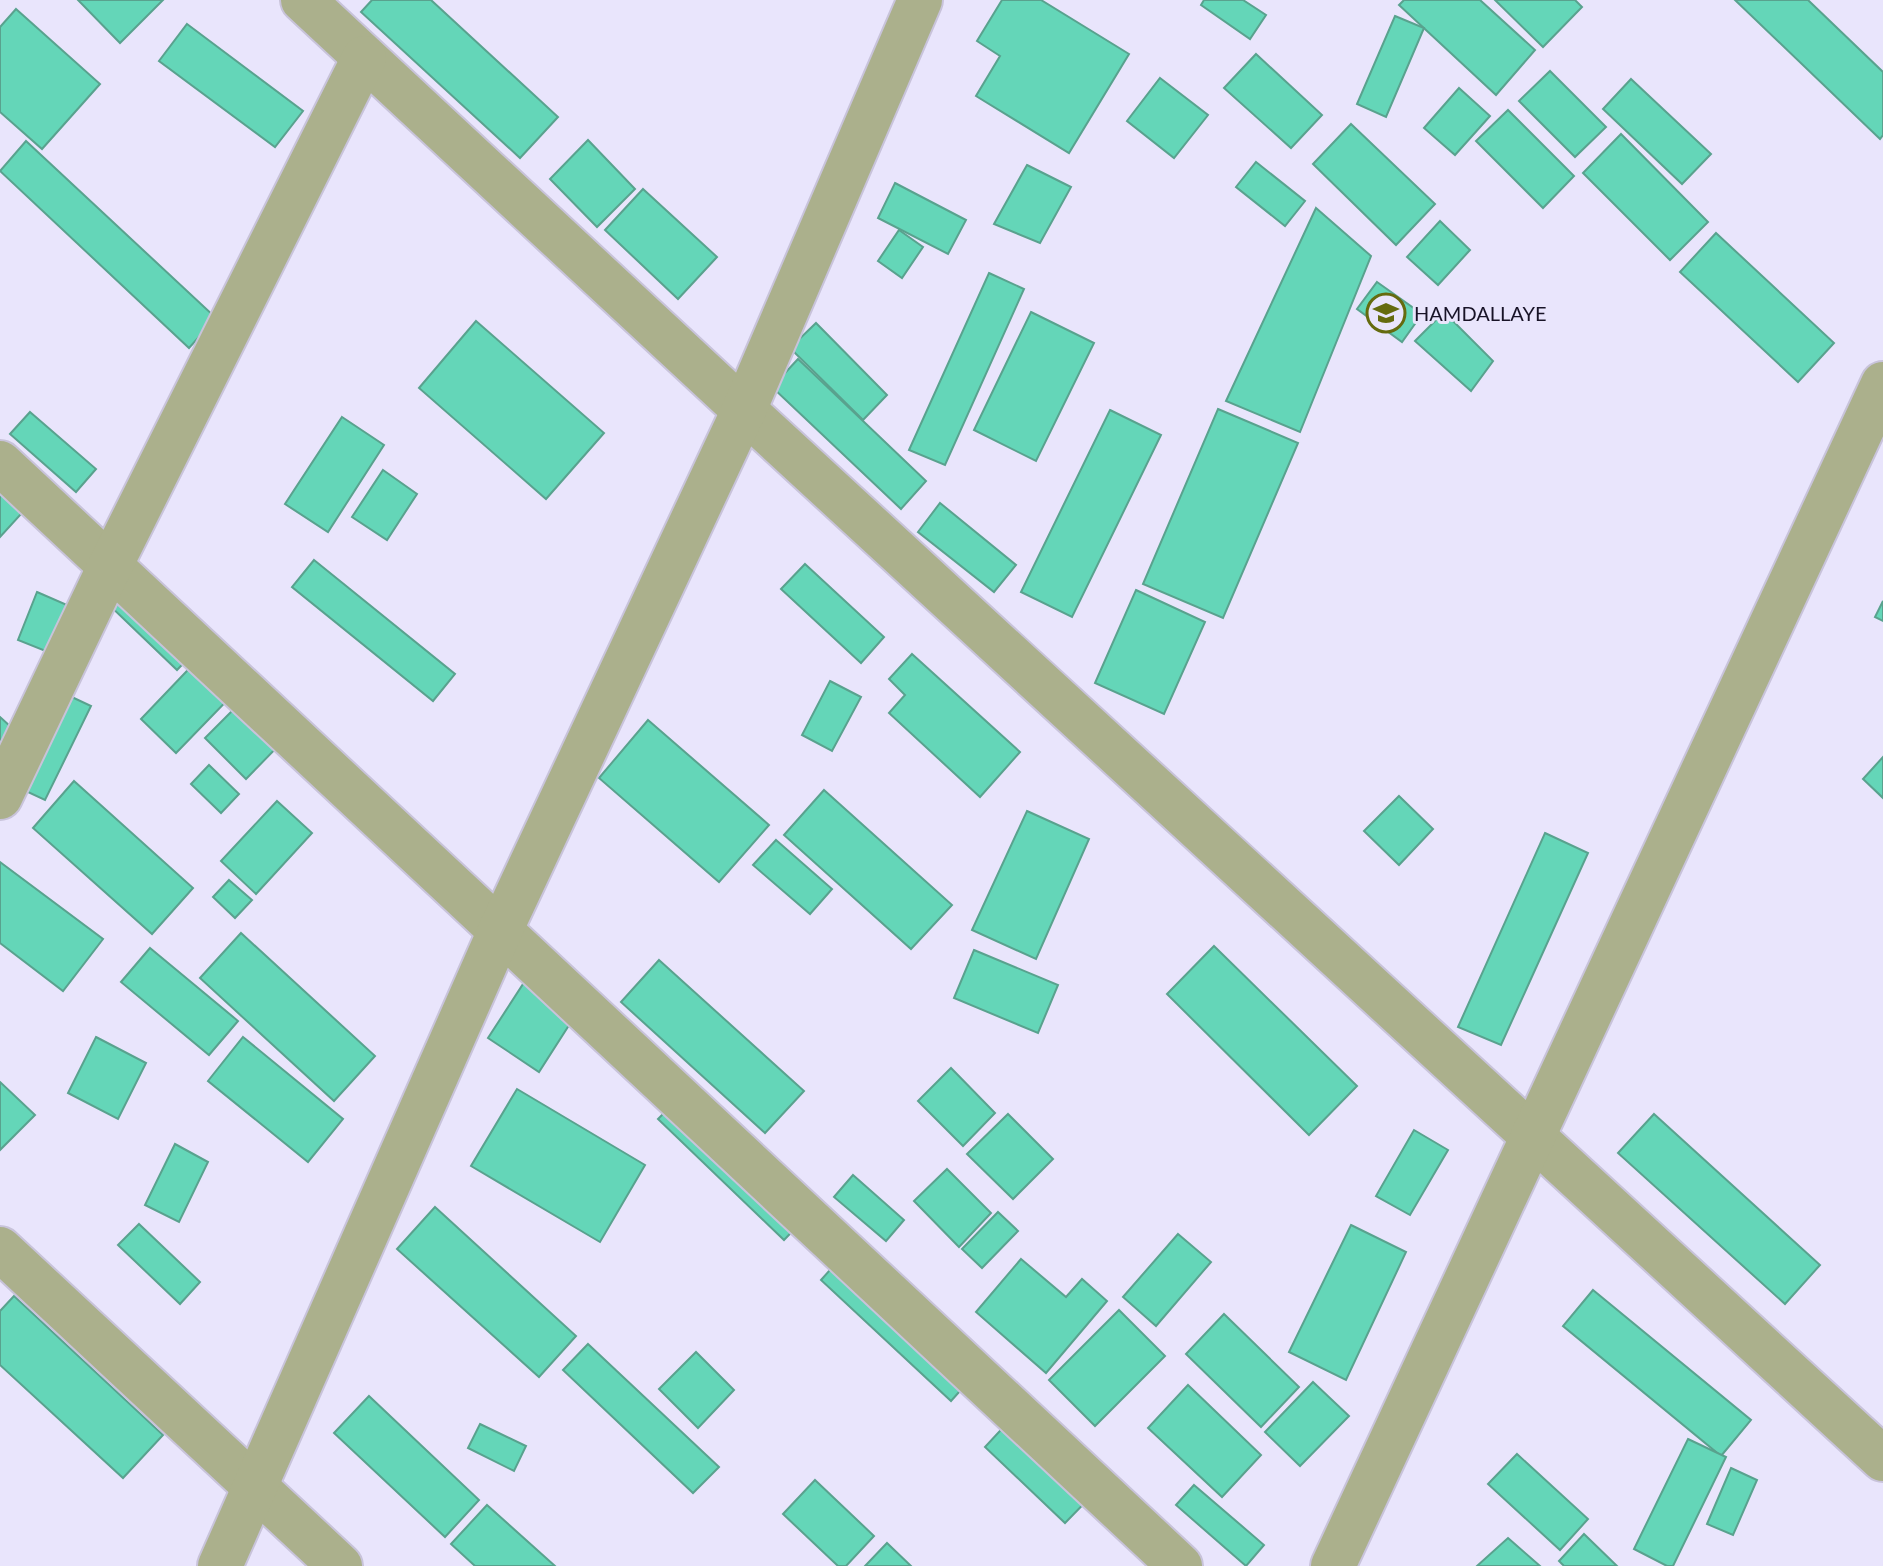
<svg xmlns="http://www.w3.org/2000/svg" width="1883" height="1566" font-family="Lato,sans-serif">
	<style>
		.building { fill: #64d6b8; stroke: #59a28e; stroke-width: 2 }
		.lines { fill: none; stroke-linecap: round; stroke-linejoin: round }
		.minor-casing { stroke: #c8c3da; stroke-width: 48 }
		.minor { stroke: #abb08c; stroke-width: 44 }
		.labels { text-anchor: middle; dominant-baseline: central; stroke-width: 6; stroke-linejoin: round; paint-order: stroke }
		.poi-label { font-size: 20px; fill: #181327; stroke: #e9e5fc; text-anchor: start }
	</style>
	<rect width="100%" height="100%" fill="#e9e5fc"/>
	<g class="building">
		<polygon points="78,0 163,0 120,43"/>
		<polygon points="372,0 431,0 558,117 520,158 361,12"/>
		<polygon points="1002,0 1041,0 1129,54 1069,153 976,96 1000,56 977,41"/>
		<polygon points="1204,0 1243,0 1266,15 1250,39 1201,5"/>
		<polygon points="1404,0 1480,0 1535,50 1496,95 1399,5"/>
		<polygon points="1495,0 1575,0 1582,7 1543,47"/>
		<polygon points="1735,0 1808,0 1883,72 1883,135 1880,139"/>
		<polygon points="16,9 100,84 42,149 0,112 0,27"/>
		<polygon points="1395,16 1424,28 1386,117 1357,104"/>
		<polygon points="187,24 303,111 275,147 159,61"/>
		<polygon points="1256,54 1322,115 1291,148 1224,88"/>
		<polygon points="1550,71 1606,127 1575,157 1519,101"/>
		<polygon points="1160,78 1208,115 1174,158 1127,121"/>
		<polygon points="1631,79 1711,154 1682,184 1603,109"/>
		<polygon points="1459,88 1490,116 1455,155 1424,128"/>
		<polygon points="1508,110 1574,176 1543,208 1476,141"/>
		<polygon points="1351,124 1435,204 1396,245 1313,164"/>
		<polygon points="1621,134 1708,222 1670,260 1583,173"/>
		<polygon points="588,140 635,189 597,227 550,179"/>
		<polygon points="26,141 216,318 189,348 0,171"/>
		<polygon points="1256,162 1305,201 1285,226 1236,187"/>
		<polygon points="1027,165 1071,187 1040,243 994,224"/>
		<polygon points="895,183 966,220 948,254 878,218"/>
		<polygon points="643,189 717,257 678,299 605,230"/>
		<polygon points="1316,208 1371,256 1300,432 1226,401"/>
		<polygon points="1440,221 1470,250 1438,285 1407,257"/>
		<polygon points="899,230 923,247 902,278 878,261"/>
		<polygon points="1716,233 1834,343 1798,382 1680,272"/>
		<polygon points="989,273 1024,289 945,465 909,450"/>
		<polygon points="1377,282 1422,314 1402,342 1357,309"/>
		<polygon points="1031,312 1094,343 1036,461 974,430"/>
		<polygon points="1444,312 1493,361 1471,391 1415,341"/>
		<polygon points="476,321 604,433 546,499 419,388"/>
		<polygon points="816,323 887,395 863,420 790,348"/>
		<polygon points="798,359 926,481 901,509 772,387"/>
		<polygon points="1218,409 1298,443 1223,618 1143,584"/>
		<polygon points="1110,410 1161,435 1072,617 1021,592"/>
		<polygon points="30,412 96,469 76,492 10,434"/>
		<polygon points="342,417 384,445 328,532 285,504"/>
		<polygon points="383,470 417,494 387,540 352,517"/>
		<polygon points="0,475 31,503 0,537"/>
		<polygon points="940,503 1016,565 994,592 918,532"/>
		<polygon points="314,560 455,674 433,701 292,587"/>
		<polygon points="805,564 884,637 861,663 781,589"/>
		<polygon points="126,578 200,646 177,670 105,601"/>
		<polygon points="1136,590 1205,622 1164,714 1095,683"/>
		<polygon points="37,592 67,605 48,652 18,640"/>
		<polygon points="1883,601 1883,621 1875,617"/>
		<polygon points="206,651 242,685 176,753 141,719"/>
		<polygon points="912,654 1020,752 980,797 889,713 905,695 889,679"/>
		<polygon points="830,681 861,697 832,751 802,735"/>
		<polygon points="59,691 91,706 45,800 15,786"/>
		<polygon points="244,699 285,739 246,779 205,738"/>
		<polygon points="0,717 11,727 0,750"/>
		<polygon points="648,720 769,825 719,882 599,778"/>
		<polygon points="1883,757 1883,798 1863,779"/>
		<polygon points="209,765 239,794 221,813 191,784"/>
		<polygon points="74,781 193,888 152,934 33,828"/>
		<polygon points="824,790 952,905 911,949 784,835"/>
		<polygon points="1399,796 1433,829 1399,865 1364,831"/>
		<polygon points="277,801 312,833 256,894 221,861"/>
		<polygon points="1027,811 1089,839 1036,959 972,930"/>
		<polygon points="1545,833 1588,853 1501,1045 1458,1027"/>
		<polygon points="776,840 832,889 810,914 753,865"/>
		<polygon points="0,862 103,939 63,991 0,943"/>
		<polygon points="229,880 252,900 235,918 213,897"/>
		<polygon points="241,933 375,1056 334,1101 200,978"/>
		<polygon points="1214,946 1357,1086 1309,1135 1167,994"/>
		<polygon points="150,948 238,1021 209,1055 121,982"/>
		<polygon points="974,950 1058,985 1038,1033 954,998"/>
		<polygon points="659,960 804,1091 765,1133 621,1002"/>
		<polygon points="538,961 589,994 539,1072 488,1038"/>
		<polygon points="96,1037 146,1063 118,1119 68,1093"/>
		<polygon points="243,1037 343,1119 308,1162 208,1081"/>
		<polygon points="951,1068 995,1113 963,1146 918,1101"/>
		<polygon points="0,1082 35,1115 0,1150"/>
		<polygon points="517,1089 645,1165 600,1242 471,1166"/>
		<polygon points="683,1094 809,1214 784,1240 658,1119"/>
		<polygon points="1008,1114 1053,1159 1013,1199 967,1154"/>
		<polygon points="1654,1114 1820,1265 1785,1304 1618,1153"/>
		<polygon points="1414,1130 1448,1150 1410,1215 1376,1196"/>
		<polygon points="175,1144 208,1162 179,1222 145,1205"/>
		<polygon points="947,1169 991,1213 959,1247 914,1201"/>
		<polygon points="853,1175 904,1220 886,1241 834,1197"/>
		<polygon points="435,1207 576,1336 539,1377 397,1249"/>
		<polygon points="998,1212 1018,1231 982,1268 962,1249"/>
		<polygon points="139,1224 200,1282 180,1304 118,1245"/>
		<polygon points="1351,1225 1406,1252 1346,1380 1289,1352"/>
		<polygon points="1178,1234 1211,1262 1156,1326 1123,1297"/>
		<polygon points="847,1251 977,1372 951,1401 821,1280"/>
		<polygon points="1021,1259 1066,1297 1082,1279 1107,1301 1046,1373 976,1312"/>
		<polygon points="1593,1290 1751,1420 1721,1456 1563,1326"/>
		<polygon points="14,1296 163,1435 123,1478 0,1365 0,1311"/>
		<polygon points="1119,1310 1165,1356 1095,1426 1049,1380"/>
		<polygon points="1224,1314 1299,1387 1261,1427 1186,1354"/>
		<polygon points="588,1344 719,1467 693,1493 563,1370"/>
		<polygon points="696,1352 734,1390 698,1428 659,1389"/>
		<polygon points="1313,1382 1349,1416 1300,1466 1265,1432"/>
		<polygon points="1188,1385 1261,1455 1222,1497 1148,1428"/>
		<polygon points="369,1396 479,1500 445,1537 334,1433"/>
		<polygon points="1025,1404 1105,1482 1065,1523 985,1447"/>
		<polygon points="480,1424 526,1446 514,1471 468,1448"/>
		<polygon points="1688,1439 1726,1457 1673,1566 1667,1566 1634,1549"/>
		<polygon points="1517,1454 1588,1519 1560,1550 1488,1484"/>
		<polygon points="1731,1468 1757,1480 1733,1535 1707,1524"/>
		<polygon points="815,1480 874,1536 846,1566 838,1566 783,1514"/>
		<polygon points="1194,1485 1264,1545 1246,1566 1176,1505"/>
		<polygon points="487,1505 555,1566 475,1566 451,1544"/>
		<polygon points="1584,1534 1617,1566 1564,1566 1559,1561"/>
		<polygon points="1508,1538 1540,1566 1477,1566"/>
		<polygon points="887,1543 911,1566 865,1566"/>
	</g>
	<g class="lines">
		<g class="minor-casing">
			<g id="minor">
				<polyline points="303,0 744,410 1883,1459"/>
				<polyline points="0,463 1180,1566"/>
				<polyline points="0,797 110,566 364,58"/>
				<polyline points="0,1249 340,1566"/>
				<polyline points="220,1566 500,931 744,410 920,0"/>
				<polyline points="1333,1566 1883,384"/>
			</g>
		</g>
		<use href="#minor" class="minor"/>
	</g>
	<defs>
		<g id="school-ring" transform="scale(2)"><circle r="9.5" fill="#e9e5fc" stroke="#656b0f" stroke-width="1.5"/><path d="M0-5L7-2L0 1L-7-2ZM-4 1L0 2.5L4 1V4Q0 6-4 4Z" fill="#656b0f"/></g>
	</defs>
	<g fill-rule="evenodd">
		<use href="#school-ring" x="1386" y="313"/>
	</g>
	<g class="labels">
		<g class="poi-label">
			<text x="1414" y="313">HAMDALLAYE</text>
		</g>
	</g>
</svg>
